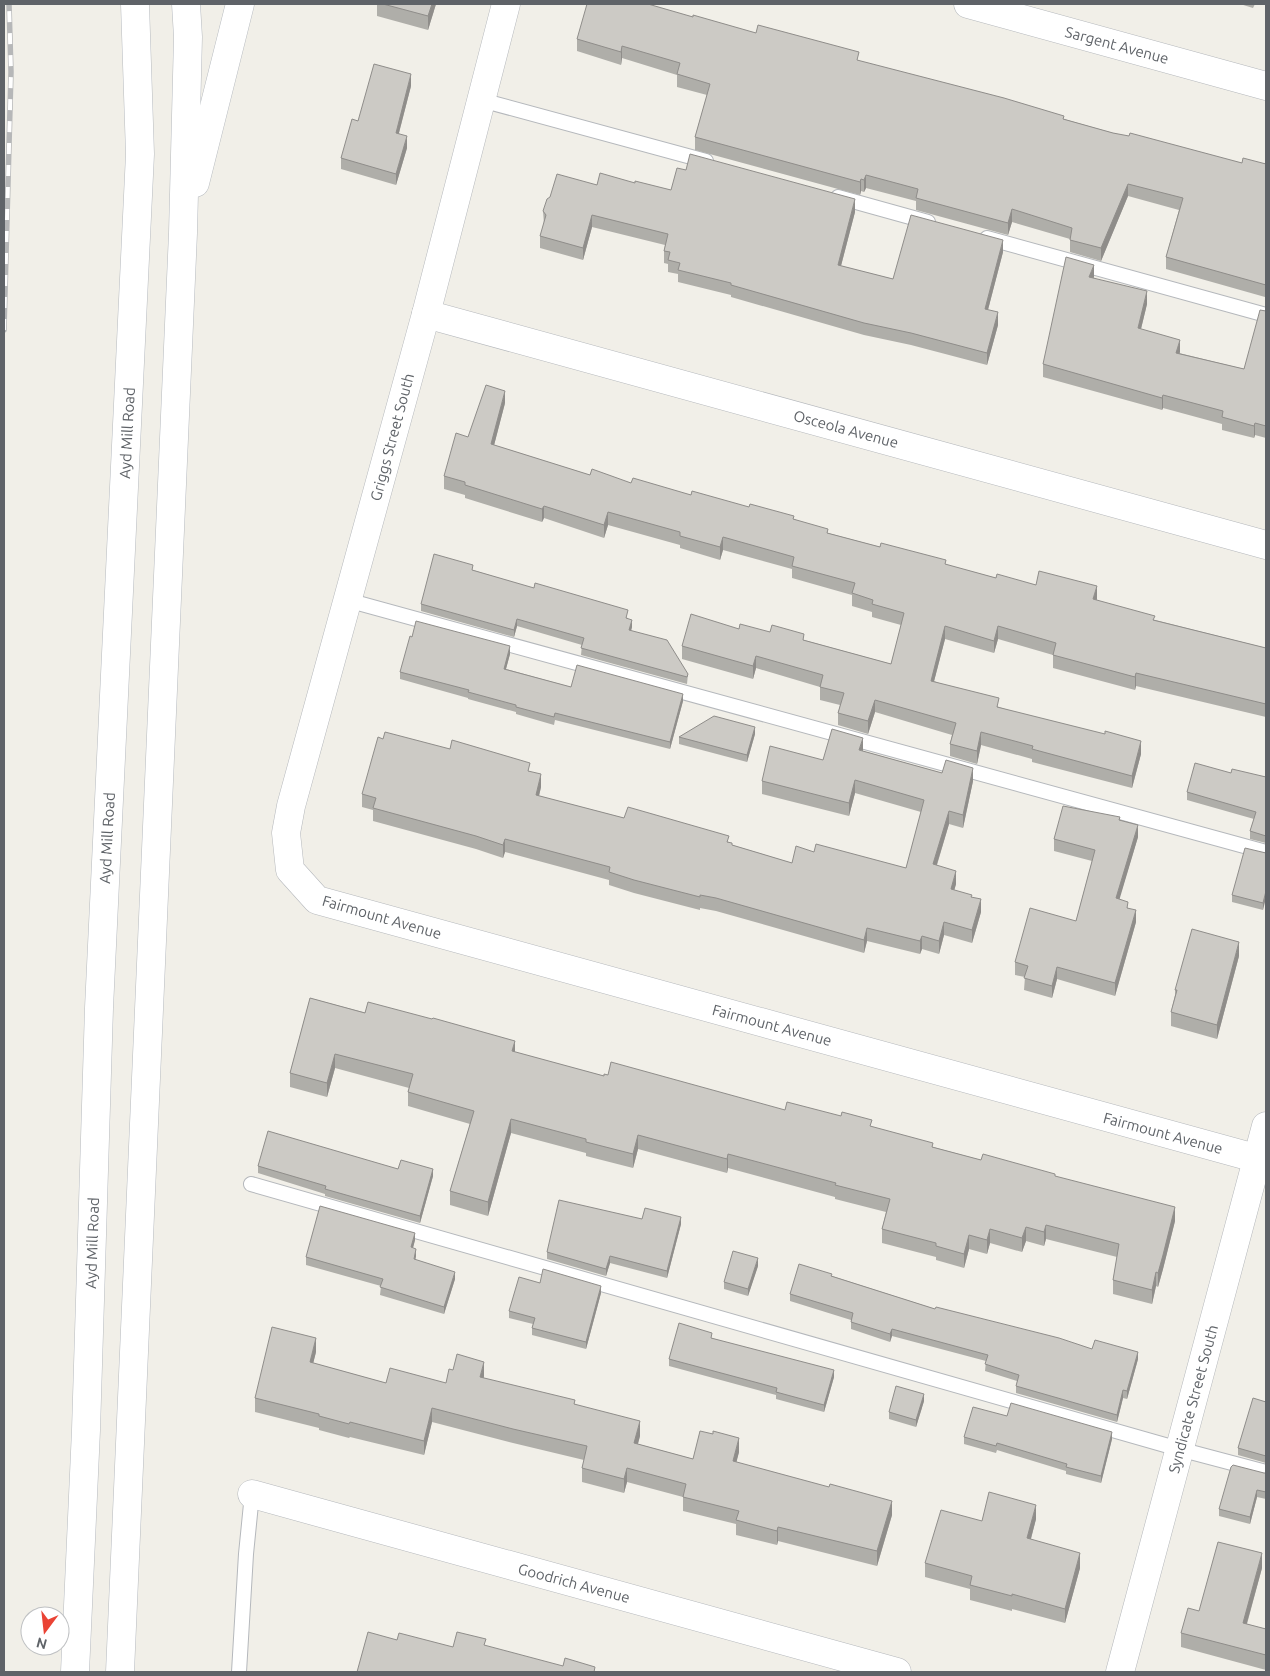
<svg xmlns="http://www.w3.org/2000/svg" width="1270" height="1676" font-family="Ubuntu,sans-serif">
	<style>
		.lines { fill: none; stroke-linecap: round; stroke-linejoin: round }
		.lane-casing { stroke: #b5b8bc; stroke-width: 16 }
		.street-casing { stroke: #b5b8bc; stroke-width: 29 }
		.secondary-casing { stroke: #b6babf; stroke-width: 29 }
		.lane { stroke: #fff; stroke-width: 14 }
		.street { stroke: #fff; stroke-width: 28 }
		.secondary { stroke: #fff; stroke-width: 28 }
		.rail-casing { stroke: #b6b7b8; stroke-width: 5.5 }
		.rail { stroke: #fff; stroke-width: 4; stroke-dasharray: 11; stroke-linecap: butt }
		.wall { fill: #afaea9 }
		.shaded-wall { fill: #8f8d8a }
		.building { fill: #cccac5; stroke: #8f8d8a }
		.labels { text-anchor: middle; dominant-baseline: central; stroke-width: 4; stroke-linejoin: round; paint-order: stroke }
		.street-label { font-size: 15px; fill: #5f6368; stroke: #fff }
	</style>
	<rect width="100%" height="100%" fill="#f1efe8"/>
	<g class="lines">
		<g class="lane-casing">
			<g id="lane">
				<polyline points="481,100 706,161"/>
				<polyline points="838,197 928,222"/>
				<polyline points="987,238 1266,315"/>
				<polyline points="347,600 1266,852"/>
				<polyline points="251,1184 1179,1449 1266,1472"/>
				<polyline points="239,1672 246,1554 252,1494"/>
			</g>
		</g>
		<g class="street-casing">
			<g id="street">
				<polyline points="506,4 426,314 291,806 286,833 290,870 317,900 1266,1161"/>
				<polyline points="968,4 1266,86"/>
				<polyline points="426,314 1266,545"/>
				<polyline points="252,1494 897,1672"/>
				<polyline points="1120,1672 1266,1126"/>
			</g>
		</g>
		<g class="secondary-casing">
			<g id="secondary">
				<polyline points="195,183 240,4"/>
				<polyline points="75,1672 86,1430 99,1008 140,154 135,4"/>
				<polyline points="120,1672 183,233 188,37 186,4"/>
			</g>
		</g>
		<use href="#lane" class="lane"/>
		<use href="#street" class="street"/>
		<use href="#secondary" class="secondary"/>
		<g class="rail-casing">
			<polyline id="rail" points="4,330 11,72 9,4"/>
		</g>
		<use href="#rail" class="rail"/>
	</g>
	<g class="wall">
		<polygon points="377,4 436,4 428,30 377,16"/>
		<polygon points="1240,4 1255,4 1253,8"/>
		<polygon points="693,17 859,61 1064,119 1113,133 1242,163 1266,164 1266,306 1265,306 1265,297 1166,269 1166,257 1179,210 1128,196 1101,261 1070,252 1070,239 1012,222 1008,235 916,210 916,201 866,188 864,192 861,191 860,195 695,150 695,137 707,95 677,87 677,75 622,58 621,65 577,51 577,39"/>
		<polygon points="411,86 399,133 407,148 396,185 341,169 341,158 358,121"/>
		<polygon points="635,183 671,190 855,212 841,266 893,279 1003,252 988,310 998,325 987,365 911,345 864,335 731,297 731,295 678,282 678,274 668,272 668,264 664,263 664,251 665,245 592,227 583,260 540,248 540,236 544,224 543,211 597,185"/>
		<polygon points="1094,277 1094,278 1147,304 1141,329 1180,352 1179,353 1244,369 1266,311 1266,438 1255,435 1254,438 1222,430 1222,424 1163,408 1162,410 1043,377 1043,364"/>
		<polygon points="505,403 494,445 590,475 691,495 794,519 828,533 996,578 1036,585 1097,599 1096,600 1155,620 1266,648 1266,717 1136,686 1135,690 1053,668 1053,655 998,639 994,653 945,639 934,681 999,707 1141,754 1132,788 1032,762 1032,759 981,745 977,764 950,756 950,744 952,735 875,712 868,734 838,725 838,713 840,705 820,700 820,687 756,668 753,679 682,659 682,646 739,629 770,632 804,640 891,664 901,625 872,617 872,612 852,606 852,595 792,578 792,569 723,550 720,560 680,548 680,545 608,525 604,538 544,518 542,522 465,498 465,495 444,489 444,476 468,437"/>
		<polygon points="473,570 628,618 627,619 632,627 631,631 688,674 687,684 581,655 582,645 517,626 514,637 421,611 421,604"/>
		<polygon points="510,654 506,669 571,687 683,701 670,749 555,720 554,725 516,714 516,712 468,699 468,698 400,679 400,672"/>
		<polygon points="755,734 747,762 679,744 679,737"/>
		<polygon points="863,751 942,773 973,781 963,828 949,824 937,865 956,884 954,890 972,897 981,912 972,943 944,935 939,954 922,949 920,954 867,941 864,953 716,911 700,908 700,910 634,893 609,885 609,880 505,852 503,858 476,849 373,821 373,810 362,807 362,794 530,771 541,787 539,796 624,818 729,842 732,845 792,863 814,852 906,868 921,812 855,793 849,816 762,794 762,781 823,760"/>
		<polygon points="1231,773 1266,777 1266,843 1250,839 1250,831 1254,819 1187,800 1187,792"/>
		<polygon points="1120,820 1138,837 1119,899 1128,908 1136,922 1115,996 1057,979 1052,998 1024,990 1025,977 1015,975 1015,962 1076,921 1092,861 1054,851 1054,839"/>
		<polygon points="1266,853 1263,910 1232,902 1232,895"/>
		<polygon points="1239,956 1217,1039 1171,1026 1171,1012 1175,995 1175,990"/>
		<polygon points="310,998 604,1076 872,1127 933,1147 981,1160 1055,1177 1175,1221 1163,1269 1158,1287 1156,1286 1152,1304 1113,1294 1113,1280 1117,1257 1046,1239 1044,1246 1026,1241 1022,1252 990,1243 987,1254 969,1249 964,1268 936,1260 936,1257 882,1243 882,1229 886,1212 835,1199 835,1197 728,1168 727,1173 638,1149 633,1168 586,1156 586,1153 511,1133 488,1216 450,1205 450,1191 470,1124 408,1106 408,1092 409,1088 335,1068 327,1097 290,1087 290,1073"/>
		<polygon points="258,1166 398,1169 433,1176 420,1223 325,1196 325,1194 258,1173"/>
		<polygon points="642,1219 681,1224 667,1278 610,1263 606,1276 547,1259 547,1252"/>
		<polygon points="415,1240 413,1248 416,1256 415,1260 455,1279 444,1314 380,1295 381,1286 306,1265 306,1257"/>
		<polygon points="758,1266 748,1296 724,1289 724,1282"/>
		<polygon points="832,1276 935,1309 1092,1349 1138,1359 1127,1399 1123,1398 1117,1422 1016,1393 1016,1386 1017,1381 985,1371 986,1361 892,1336 890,1342 851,1329 851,1320 790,1301 790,1294"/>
		<polygon points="540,1283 601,1293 586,1349 532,1335 532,1328 533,1324 509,1318 509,1311"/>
		<polygon points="712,1338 834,1377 824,1412 776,1399 776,1395 669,1366 669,1359"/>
		<polygon points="316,1352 313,1363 386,1383 446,1383 484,1376 484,1378 575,1404 640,1436 638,1444 693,1459 739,1452 736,1462 892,1515 877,1566 778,1541 777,1545 736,1535 736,1524 683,1511 683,1497 627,1482 624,1493 582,1482 582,1468 584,1460 513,1443 432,1422 424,1455 350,1437 349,1438 319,1430 319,1428 255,1412 255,1398"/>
		<polygon points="924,1401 916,1427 889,1419 889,1412"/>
		<polygon points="1266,1402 1266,1463 1238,1455 1238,1448"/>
		<polygon points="1007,1416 1112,1439 1101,1483 1066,1474 1066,1471 997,1450 996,1453 964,1444 964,1437"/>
		<polygon points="1264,1473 1266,1473 1266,1499 1257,1497 1250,1524 1219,1516 1219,1509"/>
		<polygon points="1036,1519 1031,1539 1080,1568 1065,1623 1012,1609 1012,1611 970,1600 970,1589 925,1577 925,1563 982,1521"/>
		<polygon points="1262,1568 1247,1624 1266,1629 1266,1670 1181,1647 1181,1633 1199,1611"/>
	</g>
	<g class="shaded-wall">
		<polygon points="432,4 436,4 428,30 428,16"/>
		<polygon points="622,46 622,58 621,65 621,52"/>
		<polygon points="411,74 411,86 396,144 396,133"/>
		<polygon points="407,136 407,148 396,185 396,174"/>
		<polygon points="866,175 866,188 864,192 864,180"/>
		<polygon points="861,179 861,191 860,195 860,182"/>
		<polygon points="1128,184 1128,196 1101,261 1101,248"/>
		<polygon points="855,199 855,212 838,277 838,265"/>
		<polygon points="1012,209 1012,222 1008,235 1008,223"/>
		<polygon points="592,215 592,227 583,260 583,248"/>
		<polygon points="1003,240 1003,252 985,321 985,309"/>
		<polygon points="1094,265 1094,277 1089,290 1089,277"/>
		<polygon points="1147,291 1147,304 1138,341 1138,328"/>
		<polygon points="998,312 998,325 987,365 987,353"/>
		<polygon points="1180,340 1180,352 1176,365 1176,353"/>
		<polygon points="505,391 505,403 491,457 491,444"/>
		<polygon points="1163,395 1163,408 1162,410 1162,398"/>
		<polygon points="1255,423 1255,435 1254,438 1254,426"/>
		<polygon points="544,506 544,518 542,522 542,509"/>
		<polygon points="608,512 608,525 604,538 604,525"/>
		<polygon points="723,537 723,550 720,560 720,547"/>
		<polygon points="1097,586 1097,599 1093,612 1093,599"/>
		<polygon points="517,619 517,626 514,637 514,630"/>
		<polygon points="632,620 632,627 629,637 629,630"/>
		<polygon points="945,626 945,639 931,693 931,681"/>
		<polygon points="998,626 998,639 994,653 994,641"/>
		<polygon points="510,646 510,654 504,676 504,669"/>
		<polygon points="756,656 756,668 753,679 753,666"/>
		<polygon points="1136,673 1136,686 1135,690 1135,677"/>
		<polygon points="683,694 683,701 670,749 670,742"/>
		<polygon points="875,700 875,712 868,734 868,721"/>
		<polygon points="755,727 755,734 747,762 747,755"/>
		<polygon points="981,732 981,745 977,764 977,751"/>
		<polygon points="863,738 863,751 859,750"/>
		<polygon points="1141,741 1141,754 1132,788 1132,776"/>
		<polygon points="973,768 973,781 963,828 963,815"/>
		<polygon points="541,774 541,787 536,808 536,795"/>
		<polygon points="855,780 855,793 849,816 849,803"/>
		<polygon points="949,811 949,824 933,877 933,864"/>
		<polygon points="1138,825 1138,837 1116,911 1116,898"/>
		<polygon points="505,839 505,852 503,858 503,845"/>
		<polygon points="956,871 956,884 951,902 951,889"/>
		<polygon points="1266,891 1266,898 1263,910 1263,903"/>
		<polygon points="981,899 981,912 972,943 972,930"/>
		<polygon points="1136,910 1136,922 1115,996 1115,983"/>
		<polygon points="944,922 944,935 939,954 939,941"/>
		<polygon points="867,928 867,941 864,953 864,940"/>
		<polygon points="922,936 922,949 920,954 920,941"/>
		<polygon points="1239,942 1239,956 1217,1039 1217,1025"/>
		<polygon points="1057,967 1057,979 1052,998 1052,986"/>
		<polygon points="515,1041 515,1055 512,1051"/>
		<polygon points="335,1054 335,1068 327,1097 327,1083"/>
		<polygon points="511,1119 511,1133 488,1216 488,1202"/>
		<polygon points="638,1135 638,1149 633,1168 633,1154"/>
		<polygon points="728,1154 728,1168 727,1173 727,1159"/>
		<polygon points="433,1169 433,1176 420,1223 420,1216"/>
		<polygon points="1175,1207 1175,1221 1163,1269 1158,1287 1158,1273"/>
		<polygon points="681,1217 681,1224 667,1278 667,1271"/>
		<polygon points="1046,1225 1046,1239 1044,1246 1044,1232"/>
		<polygon points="1026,1227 1026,1241 1022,1252 1022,1238"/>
		<polygon points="990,1229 990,1243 987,1254 987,1240"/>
		<polygon points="415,1233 415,1240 411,1255 411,1247"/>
		<polygon points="969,1235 969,1249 964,1268 964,1254"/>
		<polygon points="416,1249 416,1256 414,1266 414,1259"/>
		<polygon points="610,1256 610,1263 606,1276 606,1269"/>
		<polygon points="758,1258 758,1266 748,1296 748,1289"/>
		<polygon points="455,1272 455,1279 444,1314 444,1307"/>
		<polygon points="1156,1272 1156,1286 1152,1304 1152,1290"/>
		<polygon points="601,1286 601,1293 586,1349 586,1342"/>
		<polygon points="892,1329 892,1336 890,1342 890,1334"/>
		<polygon points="316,1338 316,1352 310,1376 310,1362"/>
		<polygon points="1138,1352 1138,1359 1127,1399 1127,1391"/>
		<polygon points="484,1362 484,1376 480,1391 480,1377"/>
		<polygon points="834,1370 834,1377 824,1412 824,1405"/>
		<polygon points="1123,1390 1123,1398 1117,1422 1117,1415"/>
		<polygon points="924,1394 924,1401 916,1427 916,1420"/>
		<polygon points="432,1408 432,1422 424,1455 424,1441"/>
		<polygon points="640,1421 640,1436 634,1457 634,1443"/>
		<polygon points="1112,1432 1112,1439 1101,1483 1101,1476"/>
		<polygon points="739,1438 739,1452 733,1476 733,1461"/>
		<polygon points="627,1468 627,1482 624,1493 624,1479"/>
		<polygon points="1257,1490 1257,1497 1250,1524 1250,1517"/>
		<polygon points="892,1501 892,1515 877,1566 877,1551"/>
		<polygon points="1036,1505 1036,1519 1027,1553 1027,1538"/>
		<polygon points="778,1527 778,1541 777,1545 777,1531"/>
		<polygon points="1080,1553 1080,1568 1065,1623 1065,1609"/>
		<polygon points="1262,1553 1262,1568 1243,1637 1243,1623"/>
	</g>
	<g class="building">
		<polygon points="383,4 432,4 428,16"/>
		<polygon points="587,4 648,4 693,17 693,15 756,33 758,25 859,52 857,60 1004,98 1064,116 1063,119 1113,133 1129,136 1130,133 1242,163 1243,158 1266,164 1266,285 1166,257 1183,198 1128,184 1101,248 1070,240 1072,228 1012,209 1008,223 916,198 918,189 866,175 864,180 861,179 860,182 695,137 710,84 677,74 680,63 622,46 621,52 577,39"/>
		<polygon points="374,64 411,74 396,133 407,136 396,174 341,158 352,119 358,121"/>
		<polygon points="690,154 855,199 838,265 893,279 911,215 1003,240 985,309 998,312 987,353 911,333 864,323 731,285 731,283 678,270 680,263 668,260 670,252 664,251 668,234 592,215 583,248 540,236 546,215 543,211 547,199 550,197 557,174 597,185 600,173 635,183 635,181 671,190 677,168 686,170"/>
		<polygon points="1066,257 1094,265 1089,277 1147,291 1138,328 1180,340 1176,353 1244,369 1260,310 1266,311 1266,426 1255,423 1254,426 1222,417 1223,411 1163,395 1162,398 1043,364"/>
		<polygon points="486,385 505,391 491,444 590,475 592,469 631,483 633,478 691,495 692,491 749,507 750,504 794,516 793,519 828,529 827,533 880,547 881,543 946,560 945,564 996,578 997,574 1036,585 1039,571 1097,586 1093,599 1155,616 1153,620 1266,648 1266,704 1136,673 1135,677 1053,655 1056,643 998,626 994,641 945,626 931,681 999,698 997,707 1105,734 1105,731 1141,741 1132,776 1032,749 1033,746 981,732 977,751 950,744 956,723 875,700 868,721 838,713 844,693 820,687 823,675 756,656 753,666 682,646 691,614 739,629 740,624 770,632 772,625 804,634 803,640 891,664 904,613 872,604 873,600 852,593 855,583 792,566 794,557 723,537 720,547 680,536 680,532 608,512 604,525 544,506 542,509 465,485 465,482 444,476 456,433 468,437"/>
		<polygon points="434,554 473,565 472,570 534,588 535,583 628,610 626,618 632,620 629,630 667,640 688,674 687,677 581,648 584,638 517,619 514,630 421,604"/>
		<polygon points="416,621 510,646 504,669 571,687 577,665 683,694 670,742 555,713 554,717 516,707 516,705 468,692 469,690 400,672 410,636 412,637"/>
		<polygon points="714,716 755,727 747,755 679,737"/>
		<polygon points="832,729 863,738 859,750 942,773 946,760 973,768 963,815 949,811 933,864 956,871 951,889 972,895 971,897 981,899 972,930 944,922 939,941 922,936 920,941 867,928 864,940 716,898 700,895 700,897 634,880 609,872 610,867 505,839 503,845 476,836 373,808 376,798 362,794 378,737 383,739 385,732 450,749 452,740 530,763 528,771 541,774 536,795 624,818 628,807 729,836 727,842 732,843 732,845 792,863 796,846 814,852 816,844 906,868 924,800 855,780 849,803 762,781 770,746 823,760"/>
		<polygon points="1195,763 1231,773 1232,769 1266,777 1266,836 1250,831 1256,812 1187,792"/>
		<polygon points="1063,806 1120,817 1119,820 1138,825 1116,898 1128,902 1127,908 1136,910 1115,983 1057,967 1052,986 1024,978 1028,966 1015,962 1030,908 1076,921 1095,850 1054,839"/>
		<polygon points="1245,848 1266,853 1266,891 1263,903 1232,895"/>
		<polygon points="1192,929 1239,942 1217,1025 1171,1012 1177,990 1175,990"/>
		<polygon points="310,998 365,1013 368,1002 432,1019 433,1018 515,1041 512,1051 604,1076 604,1074 608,1075 611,1062 785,1110 787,1102 841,1116 842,1112 872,1120 870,1126 933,1143 932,1147 981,1160 983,1154 1055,1174 1055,1176 1175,1207 1163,1255 1158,1273 1156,1272 1152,1290 1113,1280 1119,1244 1046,1225 1044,1232 1026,1227 1022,1238 990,1229 987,1240 969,1235 964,1254 936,1246 936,1243 882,1229 890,1199 835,1185 836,1183 728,1154 727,1159 638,1135 633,1154 586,1142 586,1139 511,1119 488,1202 450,1191 474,1111 408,1092 413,1074 335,1054 327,1083 290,1073"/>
		<polygon points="268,1131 398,1169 401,1160 433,1169 420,1216 325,1189 326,1186 258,1166"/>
		<polygon points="559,1200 642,1219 645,1208 681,1217 667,1271 610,1256 606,1269 547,1252"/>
		<polygon points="320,1206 415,1233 411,1247 416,1249 414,1259 455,1272 444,1307 380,1287 383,1279 306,1257"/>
		<polygon points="733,1251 758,1258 748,1289 724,1282"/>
		<polygon points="799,1264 832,1274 831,1276 935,1309 936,1307 1059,1338 1092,1349 1095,1340 1138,1352 1127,1391 1123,1390 1117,1415 1016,1386 1019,1375 985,1364 988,1355 892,1329 890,1334 851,1322 853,1313 790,1294"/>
		<polygon points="543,1269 601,1286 586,1342 532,1328 535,1318 509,1311 519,1277 540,1283"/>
		<polygon points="679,1323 712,1333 711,1338 834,1370 824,1405 776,1392 777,1388 669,1359"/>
		<polygon points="272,1327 316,1338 310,1362 386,1383 390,1368 446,1383 449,1369 453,1370 457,1354 484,1362 480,1377 575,1400 574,1404 640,1421 634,1443 693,1459 700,1431 713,1434 713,1431 739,1438 733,1461 829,1487 830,1484 892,1501 877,1551 778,1527 777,1531 736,1520 739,1511 683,1497 686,1484 627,1468 624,1479 582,1468 587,1446 513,1429 432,1408 424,1441 350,1422 349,1424 319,1416 319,1414 255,1398"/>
		<polygon points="896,1386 924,1394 916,1420 889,1412"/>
		<polygon points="1253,1398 1266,1402 1266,1456 1238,1448"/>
		<polygon points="1011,1403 1112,1432 1101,1476 1066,1467 1067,1464 997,1443 996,1446 964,1437 973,1407 1007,1416"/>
		<polygon points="1233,1465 1264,1473 1266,1473 1266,1492 1257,1490 1250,1517 1219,1509 1231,1467"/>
		<polygon points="989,1492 1036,1505 1027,1538 1080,1553 1065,1609 1012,1594 1012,1596 970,1585 972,1576 925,1563 941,1510 982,1521"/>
		<polygon points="1218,1542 1262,1553 1243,1623 1266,1629 1266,1655 1181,1633 1188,1608 1199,1611"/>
		<polygon points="368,1632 397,1640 399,1633 453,1647 457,1632 486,1639 484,1645 563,1666 565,1658 595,1667 594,1672 357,1672"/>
	</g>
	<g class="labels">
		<g class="street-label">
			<text transform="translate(1117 45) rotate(15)">Sargent Avenue</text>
			<text transform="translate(846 429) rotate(15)">Osceola Avenue</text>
			<text transform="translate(127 433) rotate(-87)">Ayd Mill Road</text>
			<text transform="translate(392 437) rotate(-75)">Griggs Street South</text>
			<text transform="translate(107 838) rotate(-87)">Ayd Mill Road</text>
			<text transform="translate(382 917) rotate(16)">Fairmount Avenue</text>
			<text transform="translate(772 1025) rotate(15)">Fairmount Avenue</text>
			<text transform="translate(1163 1133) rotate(15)">Fairmount Avenue</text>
			<text transform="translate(92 1243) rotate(-88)">Ayd Mill Road</text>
			<text transform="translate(1193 1399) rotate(-75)">Syndicate Street South</text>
			<text transform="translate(574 1583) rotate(15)">Goodrich Avenue</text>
		</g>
	</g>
	<rect width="1270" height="1676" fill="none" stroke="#5f6368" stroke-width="10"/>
	<g transform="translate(45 1631) rotate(195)"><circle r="24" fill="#ffffff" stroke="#bfc1c3"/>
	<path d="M0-4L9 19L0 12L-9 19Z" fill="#ea4335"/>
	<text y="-8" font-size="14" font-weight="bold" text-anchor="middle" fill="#5f6368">N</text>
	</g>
</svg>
